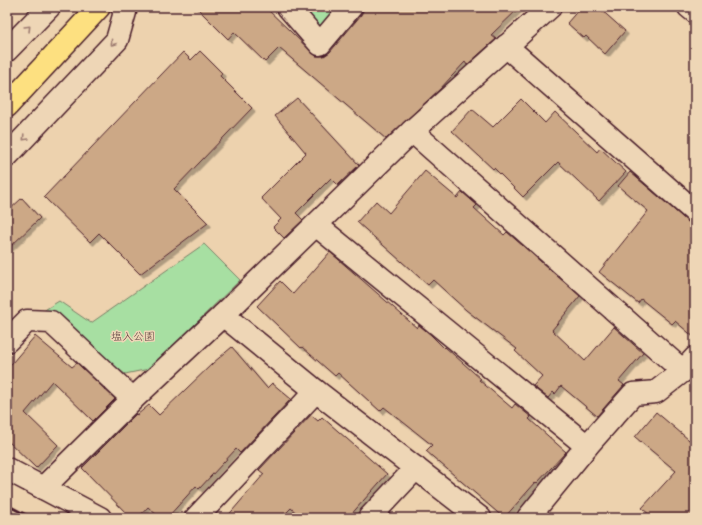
<svg xmlns="http://www.w3.org/2000/svg" width="702" height="525" font-family="Pangolin,'Klee One',sans-serif">
	<style>
		.green { fill: #a7dfa2; stroke: #787f66 }
		.building { fill: #cca886; stroke: #4a1f2b; filter: url(#shadow) }
		.lines { fill: none; stroke-linecap: round; stroke-linejoin: round }
		.minor-casing { stroke: #4a1f2b; stroke-width: 25 }
		.major-casing { stroke: #4a1f2b; stroke-width: 25 }
		.minor { stroke: #eed6b6; stroke-width: 22 }
		.major { stroke: #fde080; stroke-width: 22 }
		.rail { stroke: #4a1f2b; stroke-width: 3 }
		.oneway { stroke: #9c7a70 }
		.labels { text-anchor: middle; dominant-baseline: central; stroke-width: 3; stroke-linejoin: round; paint-order: stroke }
		.park-label { font-size: 11px; fill: #583c3d; stroke: #eed6b6 }
	</style>
	<defs>
		<filter id="shadow"><feDropShadow dx="3.5" dy="3.5" stdDeviation="0" flood-color="#0004"/></filter>
	</defs>
	<rect width="100%" height="100%" fill="#edd2ae"/>
	<filter id="ink" filterUnits="userSpaceOnUse"><feTurbulence type="fractalNoise" baseFrequency=".025" numOctaves="2"/><feDisplacementMap in="SourceGraphic" scale="8" xChannelSelector="R" yChannelSelector="G"/><feConvolveMatrix kernelMatrix="1 2 1 2 8 2 1 2 1" color-interpolation-filters="sRGB"/></filter>
	<g filter="url(#ink)">
		<g class="green">
			<polygon points="295,7 342,7 327,26 315,28"/>
			<polygon points="204,244 240,280 149,369 125,374 43,311 59,301 91,323"/>
		</g>
		<g class="building">
			<polygon points="196,7 265,7 316,56 324,56 330,52 361,15 365,7 520,7 491,35 496,39 467,65 465,62 440,89 386,139 279,48 265,62 234,32 228,39"/>
			<polygon points="581,7 598,7 625,31 605,54 586,36 584,38 567,23"/>
			<polygon points="200,51 222,73 220,76 252,108 174,189 208,223 140,274 99,233 90,242 44,197 183,52 191,60"/>
			<polygon points="297,98 359,165 338,185 331,178 296,213 303,220 284,238 273,227 281,219 261,198 306,153 275,116"/>
			<polygon points="521,99 545,123 555,112 597,152 600,148 626,172 599,201 558,162 523,197 494,168 493,169 452,131 472,109 493,127"/>
			<polygon points="425,171 457,198 462,192 477,205 474,208 504,235 507,232 580,296 552,330 585,361 614,327 643,353 619,381 624,385 597,416 561,386 555,394 553,392 548,398 533,386 542,376 515,351 517,349 466,310 433,280 428,285 357,222 376,201 389,213"/>
			<polygon points="630,172 687,221 695,224 695,338 675,321 672,324 641,299 638,303 599,272 648,211 618,186"/>
			<polygon points="22,198 40,218 7,250 7,212"/>
			<polygon points="330,252 417,328 419,325 431,335 444,348 445,347 481,379 479,380 512,408 515,404 531,417 529,419 566,452 537,483 536,482 504,518 426,451 432,445 384,407 380,411 338,373 335,376 302,347 301,348 257,306 280,281 293,294"/>
			<polygon points="35,336 72,367 77,363 115,399 93,421 52,381 25,413 58,445 36,468 7,440 7,369"/>
			<polygon points="232,347 267,388 272,383 291,399 240,453 236,449 199,489 196,486 167,518 160,518 148,507 138,518 131,518 82,468 136,414 137,415 149,405 159,415 213,363"/>
			<polygon points="656,412 695,445 695,518 653,518 642,508 676,471 635,437"/>
			<polygon points="311,415 318,421 322,417 387,474 348,518 302,518 291,508 281,518 226,518 264,474 259,470"/>
		</g>
		<g class="lines">
			<g class="minor-casing">
				<g id="minor">
					<polyline points="288,7 320,44 351,7"/>
					<polyline points="689,7 695,12"/>
					<polyline points="506,46 695,212"/>
					<polyline points="7,50 49,7"/>
					<polyline points="412,131 683,371"/>
					<polyline points="7,156 117,40 125,12 122,7"/>
					<polyline points="316,225 587,446"/>
					<polyline points="223,315 316,391 480,518"/>
					<polyline points="7,341 27,321 51,322 133,399"/>
					<polyline points="7,469 100,518"/>
					<polyline points="43,488 133,399 223,315 412,131 550,7"/>
					<polyline points="196,518 316,391"/>
					<polyline points="369,518 416,468"/>
					<polyline points="528,518 587,446 633,394 656,392 683,371 695,358"/>
				</g>
			</g>
			<g class="major-casing">
				<polyline id="major" points="7,106 99,7"/>
			</g>
			<use href="#minor" class="minor"/>
			<use href="#major" class="major"/>
			<polyline class="rail" points="7,505 32,518"/>
		</g>
		<defs><path id="oneway-chevron" d="M-2-3.5L2.5 0L-2 3.5" fill="none" stroke-width="1.6" stroke-linecap="round" stroke-linejoin="round"/></defs>
		<g class="oneway">
			<use href="#oneway-chevron" transform="translate(28 28) rotate(-45)"/>
			<use href="#oneway-chevron" transform="translate(113 43) rotate(129)"/>
			<use href="#oneway-chevron" transform="translate(25 138) rotate(133)"/>
		</g>
	</g>
	<g class="labels">
		<g class="park-label">
			<text x="133" y="336">塩入公園</text>
		</g>
	</g>
	<rect width="702" height="525" fill="none" stroke="#eed6b6" stroke-width="24"/>
	<rect x="12" y="12" width="678" height="501" fill="none" stroke="#4a1f2b" stroke-width="1.5" filter="url(#ink)"/>
</svg>
